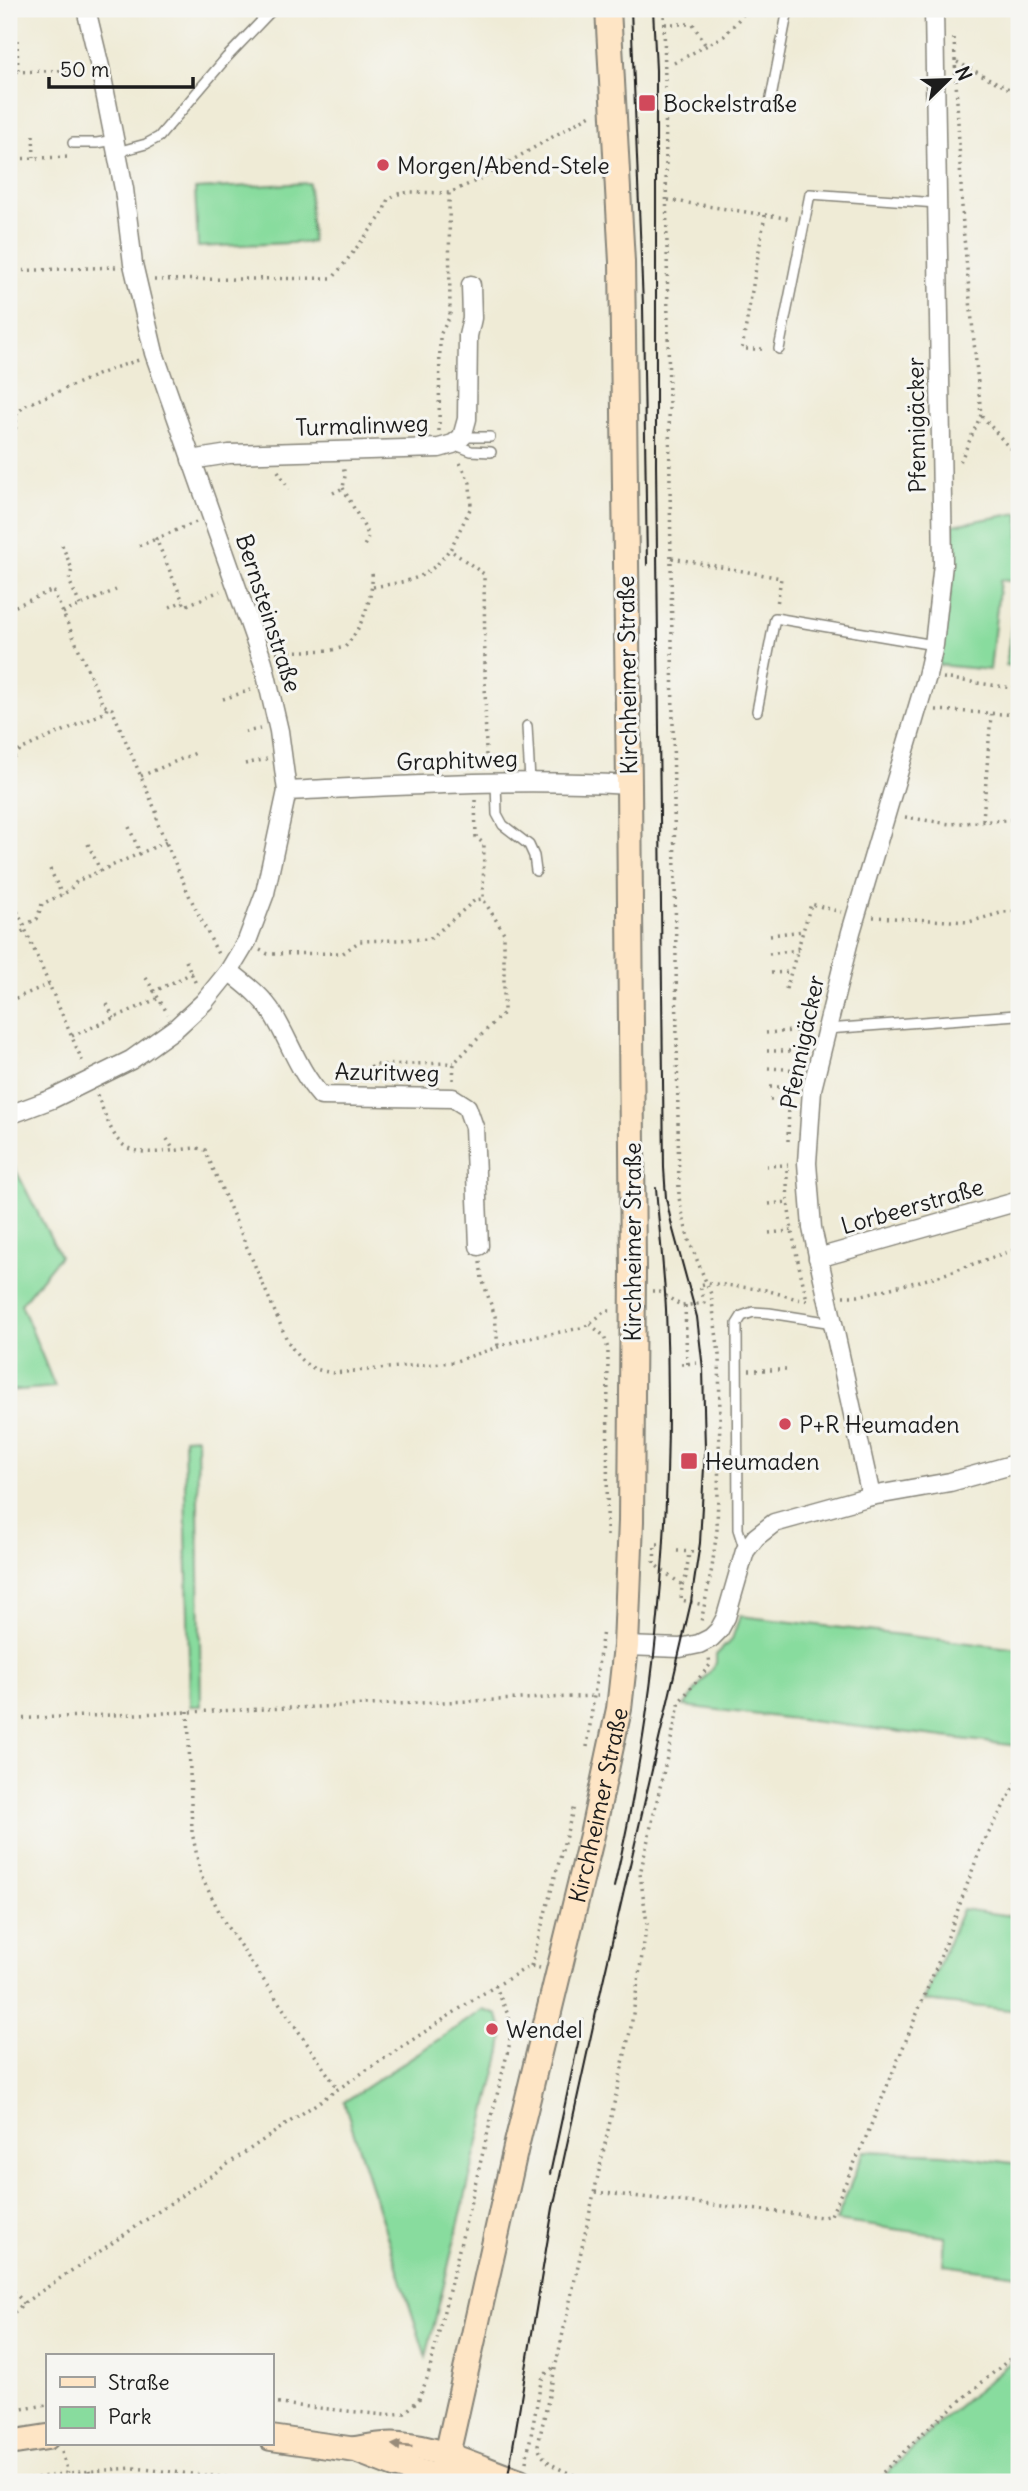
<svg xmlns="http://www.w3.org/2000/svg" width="1028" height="2491" font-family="Delius,sans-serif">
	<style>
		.green { fill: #88dc9e; stroke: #527c5d; stroke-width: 2 }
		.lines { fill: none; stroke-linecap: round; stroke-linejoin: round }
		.lane-casing { stroke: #868479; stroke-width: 12 }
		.street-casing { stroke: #868479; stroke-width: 21 }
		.secondary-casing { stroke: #868479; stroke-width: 28 }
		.path { stroke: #868479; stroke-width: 3.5; stroke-dasharray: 2 5; stroke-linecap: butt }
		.lane { stroke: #fff; stroke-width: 9 }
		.street { stroke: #fff; stroke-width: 18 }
		.secondary { stroke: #fee5c5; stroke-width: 24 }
		.tram { stroke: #1c1c1c; stroke-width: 2 }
		.oneway { fill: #988b79 }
		.poi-dot { fill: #d1495b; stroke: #f6f6f2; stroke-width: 2.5 }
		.labels { text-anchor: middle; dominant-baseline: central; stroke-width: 6; stroke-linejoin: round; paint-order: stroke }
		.poi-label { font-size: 23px; fill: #1c1c1c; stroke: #f6f6f2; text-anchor: start }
		.street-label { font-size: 23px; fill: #1c1c1c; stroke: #f6f6f2 }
	</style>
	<rect width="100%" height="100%" fill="#f6f6f2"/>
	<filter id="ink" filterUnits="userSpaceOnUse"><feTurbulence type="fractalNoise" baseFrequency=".0143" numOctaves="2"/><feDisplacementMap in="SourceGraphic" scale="14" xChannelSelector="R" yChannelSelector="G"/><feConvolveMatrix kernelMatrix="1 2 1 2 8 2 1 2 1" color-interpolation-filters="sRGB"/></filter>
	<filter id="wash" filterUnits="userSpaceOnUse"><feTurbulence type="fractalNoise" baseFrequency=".00686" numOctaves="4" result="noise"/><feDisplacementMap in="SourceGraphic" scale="28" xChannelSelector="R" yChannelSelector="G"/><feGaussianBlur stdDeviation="1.57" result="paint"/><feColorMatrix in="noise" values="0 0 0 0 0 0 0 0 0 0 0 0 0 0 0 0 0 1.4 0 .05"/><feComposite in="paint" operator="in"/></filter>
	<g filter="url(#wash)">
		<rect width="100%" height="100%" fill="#efebd6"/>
		<g class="green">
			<polygon points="309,183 312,242 198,247 195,189"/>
			<polygon points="1019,513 1019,582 1000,580 990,670 939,665 955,562 953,525"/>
			<polygon points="1015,600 1019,600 1019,667 1006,665"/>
			<polygon points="9,1157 60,1256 21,1304 55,1387 9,1391"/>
			<polygon points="197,1437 201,1706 190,1706 184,1438"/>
			<polygon points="740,1616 1019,1649 1019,1746 684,1706 716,1663 716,1655 732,1639"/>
			<polygon points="962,1909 1019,1917 1019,2011 924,2001"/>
			<polygon points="483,2010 498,2015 503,2035 501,2051 426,2357 344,2102"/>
			<polygon points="864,2151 944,2154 1019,2164 1019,2275 943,2265 945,2236 836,2221"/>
			<polygon points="1019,2355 1019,2482 878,2482 941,2421"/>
		</g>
	</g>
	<g filter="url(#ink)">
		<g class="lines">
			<g class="lane-casing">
				<g id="lane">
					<polyline points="770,103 788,9"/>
					<polyline points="73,143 97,143 114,140"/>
					<polyline points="117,152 146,144 159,137 227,57 273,9"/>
					<polyline points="779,349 810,194 937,203"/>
					<polyline points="462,437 490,437"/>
					<polyline points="453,444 471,451 491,452"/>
					<polyline points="757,711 775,618 934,645"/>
					<polyline points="527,726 530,781"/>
					<polyline points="496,781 497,814 503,825 529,845 534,856 536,871"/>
					<polyline points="827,1029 1016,1015"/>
					<polyline points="745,1551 738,1529 737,1324 742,1316 753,1312 769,1313 833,1323"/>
				</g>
			</g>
			<g class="street-casing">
				<g id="street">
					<polyline points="191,460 229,454 439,448 453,444 462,437 467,419 468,336 472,318 471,285"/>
					<path d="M287 791C401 786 515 778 629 785"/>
					<path d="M229 971C245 984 262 996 273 1014 290 1042 298 1070 321 1096L453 1098 467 1107 474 1127 479 1246"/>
					<polyline points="9,1115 52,1099 131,1060 177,1027 204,1002 229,971 247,941 265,893 287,791 279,731 263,662 154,353 133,264 124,189 100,67 86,9"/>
					<polyline points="818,1258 1019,1201"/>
					<polyline points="871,1496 812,1228 807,1163 812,1089 851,932 927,676 934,645 943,564 934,9"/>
					<polyline points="626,1646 680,1648 699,1644 711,1638 719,1630 726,1617 745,1551 756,1537 774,1523 871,1496 950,1482 1019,1463"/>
				</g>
			</g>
			<g class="secondary-casing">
				<g id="secondary">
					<polyline points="271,2438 356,2450 397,2466 459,2482"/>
					<polyline points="9,2443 47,2437"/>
					<path d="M356 2449C371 2447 385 2443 400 2445 442 2448 481 2469 520 2482"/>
					<path id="s1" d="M441 2482 516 2147 592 1835 619 1709 626 1646 631 1521 633 1269 629 785 622 262 608 9"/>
				</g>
			</g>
			<g class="path">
				<polyline points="664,9 679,1198 688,1238 711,1294 719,1354 720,1418 717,1529 712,1568 701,1622"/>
				<polyline points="665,24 693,24 706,46"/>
				<polyline points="954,38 963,227 981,415 960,462"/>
				<polyline points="17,40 18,72"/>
				<polyline points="957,62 1019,94"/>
				<polyline points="674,63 724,36 748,9"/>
				<polyline points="9,72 84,70"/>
				<polyline points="33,135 34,157"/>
				<polyline points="9,159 70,157"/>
				<polyline points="668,200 792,219"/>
				<polyline points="765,215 742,349 767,349"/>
				<polyline points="9,271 117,267"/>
				<polyline points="154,280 333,278 382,215 388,199 398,194 410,192 449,193 478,180 592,114"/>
				<polyline points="982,416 1019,459"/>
				<polyline points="439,431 440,335 450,316 449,193"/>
				<polyline points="9,449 15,433 17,413 26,405 114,368 139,360"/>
				<polyline points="460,463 470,483 471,507 450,550 484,574 486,766"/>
				<polyline points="278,471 289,489"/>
				<polyline points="343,488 369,536 363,548"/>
				<polyline points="333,493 343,488 345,476 343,466"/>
				<polyline points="196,522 156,539 185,606 220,591"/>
				<polyline points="62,545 72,569 69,580 80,605"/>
				<polyline points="139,546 156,539"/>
				<polyline points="672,558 781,578 777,605"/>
				<path d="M373 587C408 581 427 581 449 550"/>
				<polyline points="170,607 183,601"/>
				<polyline points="9,609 53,590 103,705 112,709 157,814 157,822 189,895 219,956"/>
				<polyline points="63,613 116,590"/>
				<path d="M276 652 332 650 345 647C362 628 374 596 372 571"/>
				<polyline points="943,678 1019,689"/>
				<polyline points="223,699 251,690"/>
				<polyline points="936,710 1019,715"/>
				<polyline points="245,732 260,729"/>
				<polyline points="9,762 20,750 106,712 107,707"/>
				<polyline points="245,764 267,759"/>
				<polyline points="141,776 198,752"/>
				<polyline points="905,817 950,824 1019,819"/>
				<polyline points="983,820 991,714"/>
				<polyline points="129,827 140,853"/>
				<polyline points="88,844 100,870"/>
				<polyline points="50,869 62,895"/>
				<polyline points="9,892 84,1065"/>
				<polyline points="873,917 969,922 1004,912 1019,911"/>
				<polyline points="24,925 37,919 42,904 69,891 77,881 166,842"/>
				<polyline points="770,935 803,931"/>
				<polyline points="9,938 26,930"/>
				<polyline points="260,950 268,954 343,953 360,941 430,939 475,900 483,899"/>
				<polyline points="769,954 798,950"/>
				<polyline points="186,961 196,984"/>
				<polyline points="771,973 792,972"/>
				<polyline points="146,978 168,1014"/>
				<polyline points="786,989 811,904 841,912"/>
				<polyline points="153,992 192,973"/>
				<polyline points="9,1001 49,984"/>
				<polyline points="107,1004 114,1019"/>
				<polyline points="766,1033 808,1030"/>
				<polyline points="72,1036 157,999"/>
				<polyline points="767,1051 805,1051"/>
				<polyline points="768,1068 800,1070"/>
				<polyline points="363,1079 372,1065 454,1063"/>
				<polyline points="453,1080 454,1063 504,1012 504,933 483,899 484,844 476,837 475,799"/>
				<polyline points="770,1087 796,1087"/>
				<path d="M97 1095C103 1109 109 1128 118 1140 135 1161 174 1149 197 1148L205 1150 287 1340C301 1363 307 1369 334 1373L453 1362 519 1340 581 1328 590 1324 605 1311H613"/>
				<polyline points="770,1100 789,1101 792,1086"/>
				<polyline points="167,1139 173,1149"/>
				<polyline points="788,1141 789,1101"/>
				<polyline points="766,1166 788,1165"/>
				<path d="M787 1170C786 1215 797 1257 807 1300"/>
				<polyline points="769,1204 789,1202"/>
				<polyline points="769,1233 791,1231"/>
				<polyline points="480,1262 482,1279 495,1316 498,1347"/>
				<polyline points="652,1291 658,1291 682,1306 704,1303 700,1285 708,1283 766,1290 797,1299 811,1301"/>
				<polyline points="843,1296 858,1296 936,1277 1019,1248"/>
				<polyline points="685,1306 687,1364"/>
				<polyline points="590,1324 604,1336 608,1349 607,1538"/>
				<polyline points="681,1364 698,1363"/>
				<polyline points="749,1370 786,1370 786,1375"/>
				<polyline points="659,1544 655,1544 654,1564 682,1585 681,1600 704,1605"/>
				<polyline points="677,1551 695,1552"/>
				<polyline points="682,1585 686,1577 689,1552"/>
				<polyline points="188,1711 192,1832 201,1876 226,1925 338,2089"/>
				<polyline points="9,1719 598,1696"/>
				<polyline points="587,1747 603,1630"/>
				<polyline points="531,1966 574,1806"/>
				<polyline points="595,2192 823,2217 831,2215 864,2142 940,1958 981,1847 1019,1778"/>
				<polyline points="9,2286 24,2303"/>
				<polyline points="9,2317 24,2303 338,2089 479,1996 523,1970 531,1966 540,1968"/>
				<polyline points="271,2403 385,2415 405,2413 419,2399 428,2376 510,2042 509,2017 495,1985"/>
				<polyline points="9,2411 47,2405"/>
				<polyline points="62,2452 68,2473"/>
				<polyline points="526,2462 541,2382 544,2375 553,2368"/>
				<polyline points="89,2471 92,2482"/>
				<polyline points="540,2478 551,2482"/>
				<polyline points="9,2482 68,2473 133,2468 272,2482"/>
				<path d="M594 2482C576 2475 541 2467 538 2445L631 2027 647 1923 640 1874 680 1701 710 1665 709 1657"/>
				<polyline points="873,2482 927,2429 1019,2351"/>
			</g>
			<use href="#lane" class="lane"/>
			<use href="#street" class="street"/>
			<use href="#secondary" class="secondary"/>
			<g class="tram">
				<polyline points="631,9 643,306 647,565"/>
				<path d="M614 1887C658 1698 674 1502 666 1309 664 1269 659 1228 656 1188"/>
				<polyline points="550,2174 583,2020"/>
				<polyline points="507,2482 553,2208 603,1981 691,1602 700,1543 705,1448 703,1369 697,1317 672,1226 666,1198 664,1168 656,465 656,70 653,9"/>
			</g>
		</g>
		<defs><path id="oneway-solid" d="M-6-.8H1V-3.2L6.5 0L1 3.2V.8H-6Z" transform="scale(1.75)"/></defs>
		<use class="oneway" href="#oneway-solid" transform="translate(402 2446) rotate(-174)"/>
	</g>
	<g class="poi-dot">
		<rect x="638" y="94" width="18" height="18" rx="3.5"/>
		<circle cx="383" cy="165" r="7"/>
		<circle cx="785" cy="1424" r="7"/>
		<rect x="680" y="1452" width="18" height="18" rx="3.5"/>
		<circle cx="492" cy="2029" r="7"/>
	</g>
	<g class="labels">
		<g class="poi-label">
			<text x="663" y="103">Bockelstraße</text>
			<text x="397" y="165">Morgen/Abend-Stele</text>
			<text x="799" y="1424">P+R Heumaden</text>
			<text x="705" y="1461">Heumaden</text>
			<text x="506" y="2029">Wendel</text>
		</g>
		<g class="street-label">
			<text transform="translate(362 425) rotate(-2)">Turmalinweg</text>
			<text transform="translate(916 425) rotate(-91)">Pfennigäcker</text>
			<text transform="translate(269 613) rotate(72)">Bernsteinstraße</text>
			<text transform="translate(627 675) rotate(-91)">Kirchheimer Straße</text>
			<text transform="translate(457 760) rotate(-2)">Graphitweg</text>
			<text transform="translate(802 1042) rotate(-78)">Pfennigäcker</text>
			<text transform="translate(387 1072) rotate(1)">Azuritweg</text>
			<text transform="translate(912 1206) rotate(-16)">Lorbeerstraße</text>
			<text transform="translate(632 1242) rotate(-90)">Kirchheimer Straße</text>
			<text stroke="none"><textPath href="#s1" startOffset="695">Kirchheimer Straße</textPath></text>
		</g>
	</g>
	<rect width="1028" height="2491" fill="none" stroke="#f6f6f2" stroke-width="35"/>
	<rect x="46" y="2354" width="228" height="91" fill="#f6f6f2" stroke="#9f9f9c" stroke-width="2"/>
	<rect x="60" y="2377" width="35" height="10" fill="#fee5c5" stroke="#9f9f9c" stroke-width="2"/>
	<text x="108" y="2390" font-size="21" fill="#1c1c1c">Straße</text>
	<rect x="60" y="2407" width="35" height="21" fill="#88dc9e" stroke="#9f9f9c" stroke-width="2"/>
	<text x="108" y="2424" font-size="21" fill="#1c1c1c">Park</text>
	<g transform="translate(948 80) rotate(67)" stroke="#f6f6f2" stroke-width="5" paint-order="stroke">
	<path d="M0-5L12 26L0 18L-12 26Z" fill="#1c1c1c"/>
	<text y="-10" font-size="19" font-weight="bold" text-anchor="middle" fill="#1c1c1c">N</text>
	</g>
	<path d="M49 77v10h144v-10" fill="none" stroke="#1c1c1c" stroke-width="3.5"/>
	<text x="60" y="77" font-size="21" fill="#1c1c1c" stroke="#f6f6f2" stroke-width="5" paint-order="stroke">50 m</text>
</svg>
